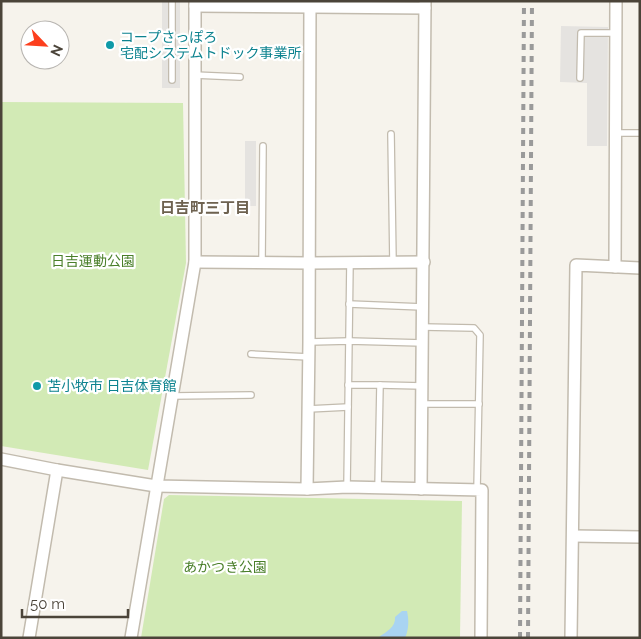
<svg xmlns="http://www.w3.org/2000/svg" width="641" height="639" font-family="Raleway,'Noto Sans JP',sans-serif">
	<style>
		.green { fill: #d2eab5 }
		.parking { fill: #e5e3e0 }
		.water { fill: #a9d4f2 }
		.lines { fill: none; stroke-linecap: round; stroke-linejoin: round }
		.lane-casing { stroke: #c2bbae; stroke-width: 8 }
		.street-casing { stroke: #c2bbae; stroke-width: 14 }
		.lane { stroke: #fff; stroke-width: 5.5 }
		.street { stroke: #fff; stroke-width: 11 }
		.rail { stroke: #9a9a9a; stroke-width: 4; stroke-dasharray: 6 6; stroke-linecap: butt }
		.culture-dot { fill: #0f9aa8; stroke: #fff; stroke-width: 2 }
		.labels { text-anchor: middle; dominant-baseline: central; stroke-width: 4.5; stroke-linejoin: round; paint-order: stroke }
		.culture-label { font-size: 14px; fill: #0d838f; stroke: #fff; text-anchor: start }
		.park-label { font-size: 14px; fill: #4a7f2a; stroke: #fff }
		.neighbourhood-label { font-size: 15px; font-weight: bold; fill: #6e6250; stroke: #fff }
	</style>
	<rect width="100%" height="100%" fill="#f6f3ec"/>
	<g class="green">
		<polygon points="1,102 183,103 186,263 148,470 1,446"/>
		<polygon points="169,495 462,501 460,638 141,638 164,499"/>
	</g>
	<g class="parking">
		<rect x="162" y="1" width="18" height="87"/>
		<polygon points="561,26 608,27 607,146 587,146 587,83 560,82"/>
		<rect x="245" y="141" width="11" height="65"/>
	</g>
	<path class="water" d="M402 611H407C409 620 409 629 405 638H376L379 637C386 632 396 627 395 617Z"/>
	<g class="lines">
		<g class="lane-casing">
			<g id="lane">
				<polyline points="172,1 172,80"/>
				<polyline points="194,75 240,77"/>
				<polyline points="580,78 581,33 616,33"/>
				<polyline points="616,133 640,133"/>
				<polyline points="391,134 393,262"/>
				<polyline points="262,262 263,146"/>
				<polyline points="349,304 423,307"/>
				<polyline points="423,327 474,328 480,335 477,490"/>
				<polyline points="309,342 349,341 423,343"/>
				<polyline points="251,354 309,357"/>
				<polyline points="348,385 380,385 378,488"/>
				<polyline points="380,385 423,386"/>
				<polyline points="172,396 251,395"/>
				<polyline points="422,404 479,404"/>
				<polyline points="308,409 348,407"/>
				<polyline points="347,487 350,262"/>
			</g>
		</g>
		<g class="street-casing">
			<g id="street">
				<polyline points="195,6 425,8"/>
				<polyline points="195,262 309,263 424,262"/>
				<polyline points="615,267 616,1"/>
				<polyline points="1,459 57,470 156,486 307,489 347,487 482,490 481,638"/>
				<polyline points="307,489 309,342 310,1"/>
				<polyline points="421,489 425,1"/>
				<polyline points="573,536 640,537"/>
				<polyline points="29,638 57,470"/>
				<polyline points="131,638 195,262 195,1"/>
				<polyline points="571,638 576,265 640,268"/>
			</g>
		</g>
		<use href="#lane" class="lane"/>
		<use href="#street" class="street"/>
		<g class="rail">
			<polyline points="520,638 524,1"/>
			<polyline points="528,638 532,1"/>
		</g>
	</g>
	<g class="culture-dot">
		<circle cx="110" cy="45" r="5"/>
		<circle cx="37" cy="386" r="5"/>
	</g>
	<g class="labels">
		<g class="culture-label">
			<text x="120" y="37">コープさっぽろ<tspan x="120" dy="16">宅配システムトドック事業所</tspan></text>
			<text x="47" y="386">苫小牧市 日吉体育館</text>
		</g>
		<g class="park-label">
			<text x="93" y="261">日吉運動公園</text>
			<text x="225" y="567">あかつき公園</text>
		</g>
		<g class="neighbourhood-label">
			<text x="205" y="208">日吉町三丁目</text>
		</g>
	</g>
	<rect width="641" height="639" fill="none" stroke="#4b4439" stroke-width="5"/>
	<g transform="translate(45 45) rotate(115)"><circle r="24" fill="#ffffff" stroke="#b7b4b0"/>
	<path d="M0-4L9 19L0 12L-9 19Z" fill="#fc3f1d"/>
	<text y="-8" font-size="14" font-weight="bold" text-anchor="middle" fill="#4b4439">N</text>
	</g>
	<path d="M22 609v8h106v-8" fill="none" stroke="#4b4439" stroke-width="2.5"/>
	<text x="30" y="609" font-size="15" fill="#4b4439" stroke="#ffffff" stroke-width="4" paint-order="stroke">50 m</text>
</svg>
